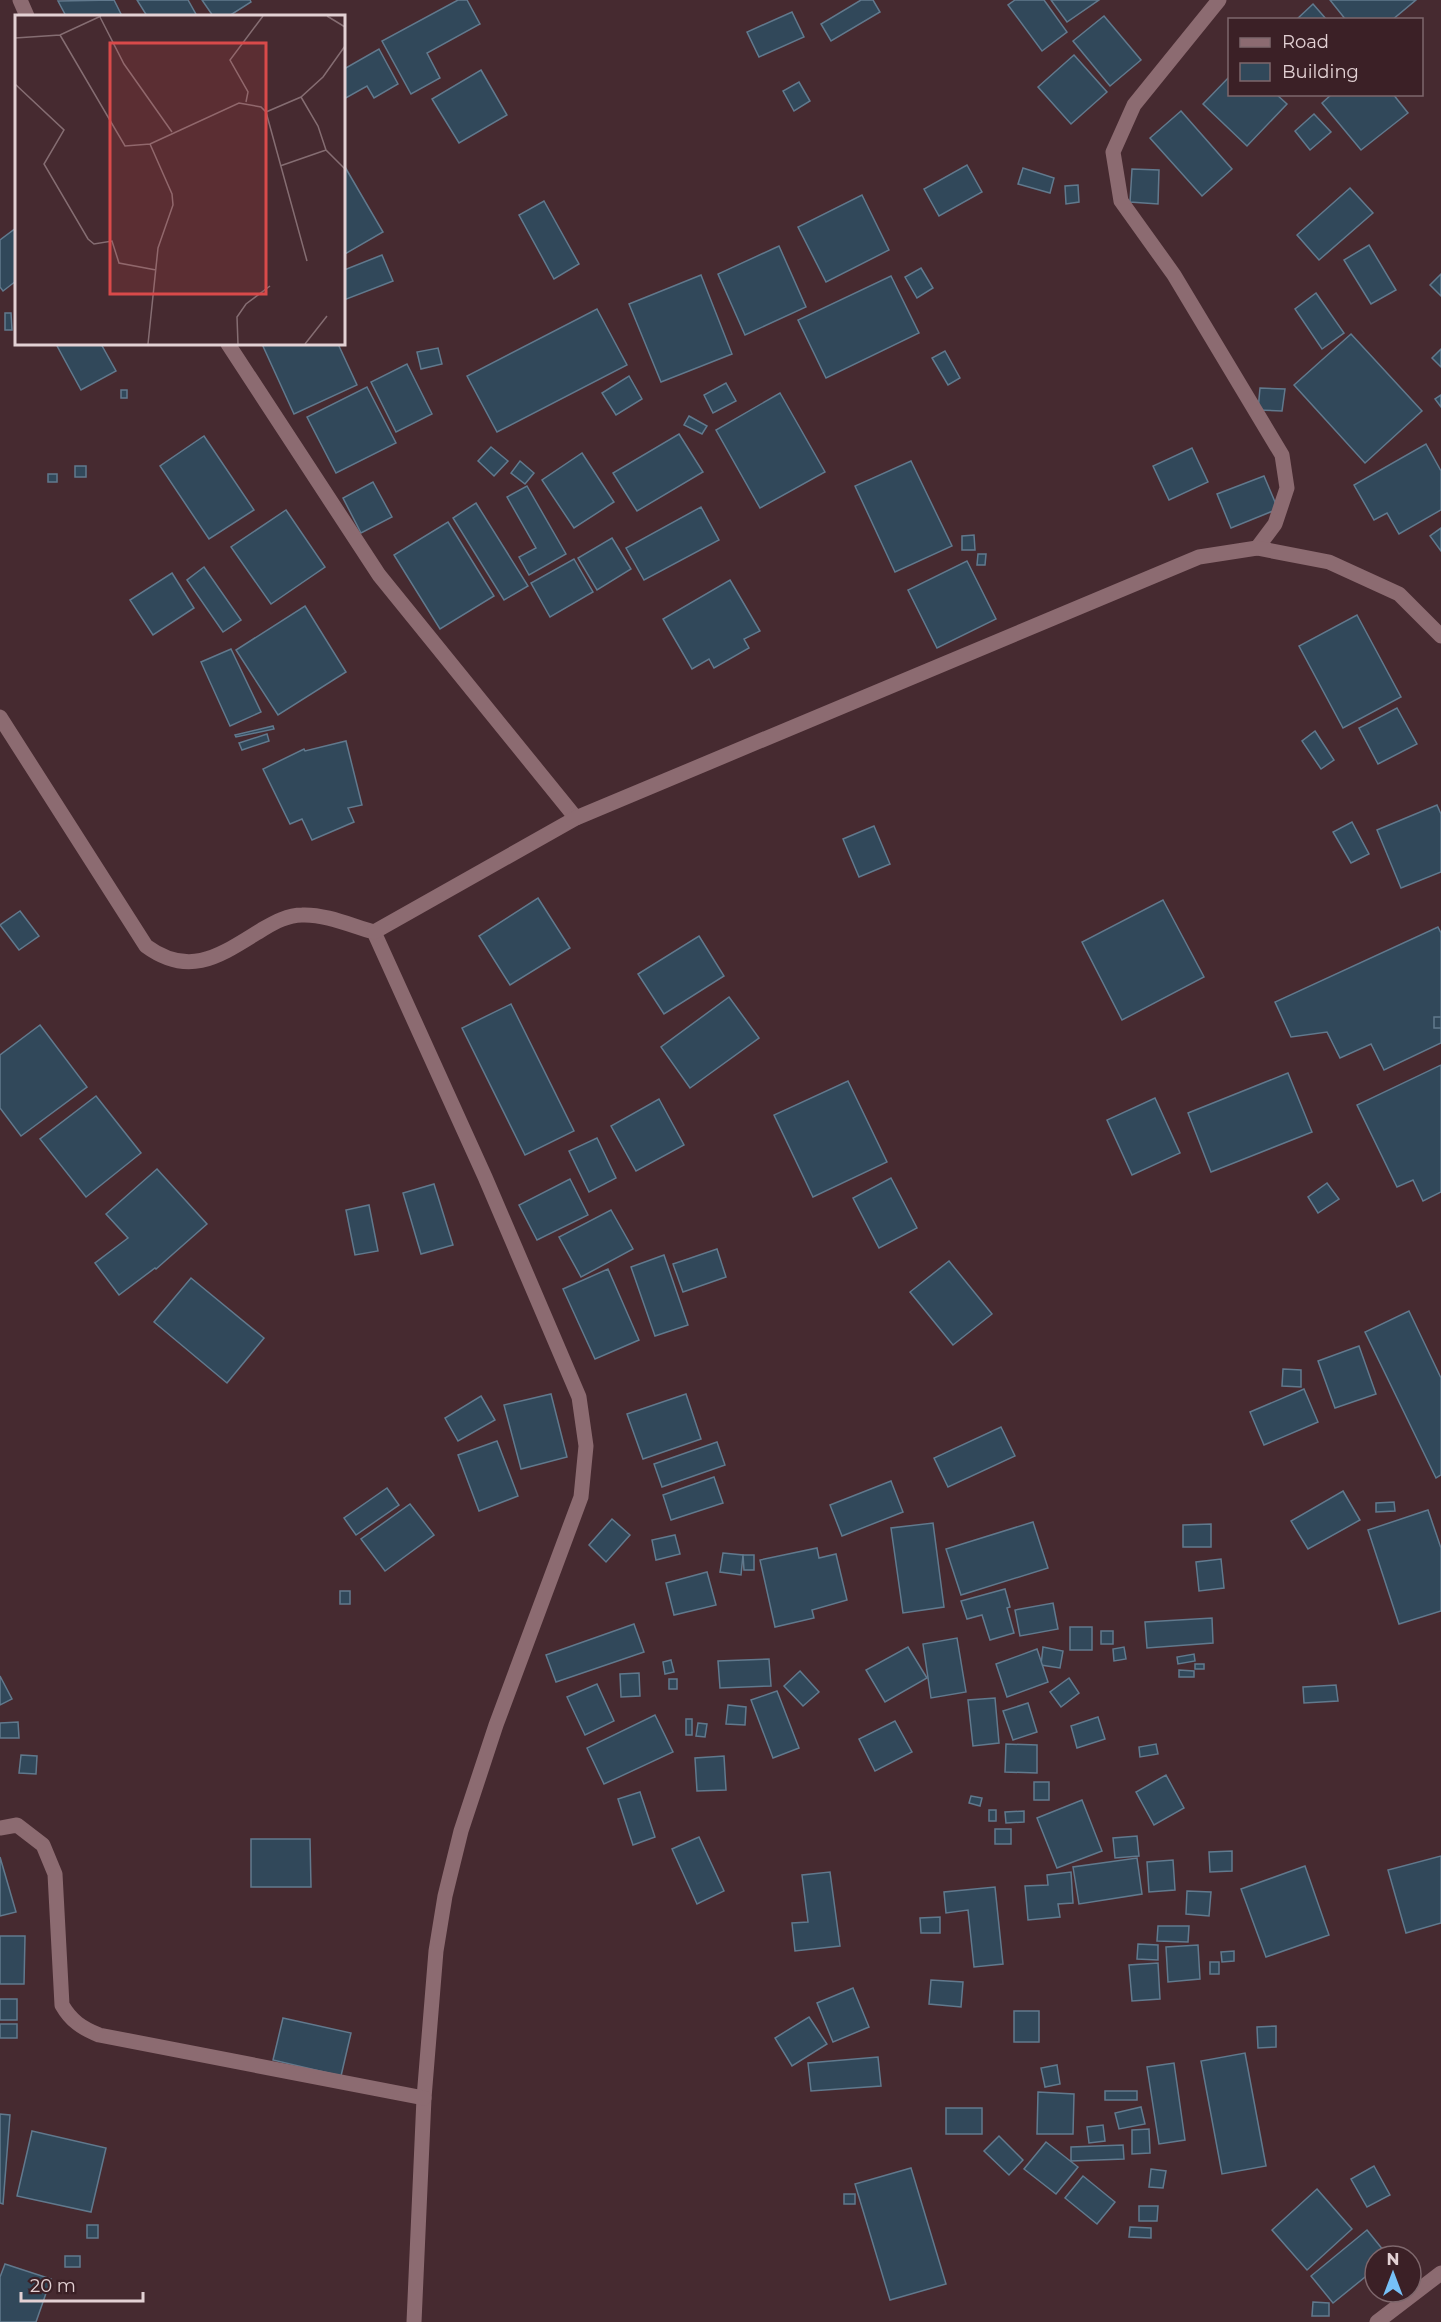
<svg xmlns="http://www.w3.org/2000/svg" width="1441" height="2322" font-family="Montserrat,sans-serif">
	<style>
		.building { fill: #31485a; stroke: #61798d; stroke-width: 1.5 }
		.lines { fill: none; stroke-linecap: round; stroke-linejoin: round }
		.minor { stroke: #8c6b71; stroke-width: 15 }
		.inset-road { fill: none; stroke: #856d72; stroke-width: 1.5 }
		.view { fill: #d94a4a; fill-opacity: 0.15; stroke: #d94a4a; stroke-width: 3 }
		.inset-edge { fill: none; stroke: #e3d1d4; stroke-width: 3 }
	</style>
	<rect width="100%" height="100%" fill="#462a30"/>
	<g class="building">
		<polygon points="114,0 122,16 66,16 58,1"/>
		<polygon points="137,0 188,0 197,16 147,16"/>
		<polygon points="202,0 250,0 251,2 229,16 213,16"/>
		<polygon points="458,0 467,0 480,24 427,53 440,78 411,94 382,41"/>
		<polygon points="861,0 873,0 880,12 831,41 821,24"/>
		<polygon points="1015,0 1044,0 1067,32 1042,51 1008,5"/>
		<polygon points="1051,0 1099,0 1067,22"/>
		<polygon points="1330,0 1416,0 1392,20 1346,20"/>
		<polygon points="1313,4 1327,20 1296,20"/>
		<polygon points="792,12 804,37 759,57 747,32"/>
		<polygon points="1104,16 1141,60 1110,86 1073,41"/>
		<polygon points="379,49 398,84 374,98 367,86 344,99 344,69"/>
		<polygon points="1074,55 1107,92 1071,124 1038,87"/>
		<polygon points="481,70 507,115 459,143 432,99"/>
		<polygon points="1230,76 1230,94 1276,94 1287,104 1247,146 1203,104"/>
		<polygon points="799,82 810,101 794,111 783,91"/>
		<polygon points="1332,94 1393,94 1408,113 1361,150 1322,103"/>
		<polygon points="1181,111 1232,169 1202,196 1150,138"/>
		<polygon points="1314,114 1331,132 1310,150 1295,131"/>
		<polygon points="967,165 982,192 939,216 924,189"/>
		<polygon points="345,167 383,232 345,254 344,251 344,168"/>
		<polygon points="1023,168 1054,178 1050,193 1018,184"/>
		<polygon points="1132,169 1159,170 1158,204 1130,202"/>
		<polygon points="1078,185 1079,202 1066,204 1065,186"/>
		<polygon points="1350,188 1373,213 1319,260 1297,235"/>
		<polygon points="862,195 889,250 826,282 798,227"/>
		<polygon points="544,201 579,264 554,279 519,215"/>
		<polygon points="16,228 16,281 3,291 0,287 0,240"/>
		<polygon points="1369,245 1396,290 1371,304 1344,260"/>
		<polygon points="779,246 806,307 745,335 718,274"/>
		<polygon points="382,255 393,281 344,300 344,270"/>
		<polygon points="921,268 933,288 917,298 905,277"/>
		<polygon points="1441,274 1441,296 1430,285"/>
		<polygon points="701,275 732,354 661,382 629,304"/>
		<polygon points="891,276 919,333 826,378 798,320"/>
		<polygon points="1316,293 1344,333 1322,349 1295,309"/>
		<polygon points="597,309 627,365 497,432 467,376"/>
		<polygon points="5,313 11,313 12,330 5,330"/>
		<polygon points="1351,334 1422,411 1365,463 1294,385"/>
		<polygon points="56,344 101,344 116,371 81,390"/>
		<polygon points="262,344 338,344 357,385 294,414"/>
		<polygon points="438,348 442,364 421,369 417,352"/>
		<polygon points="1441,349 1441,367 1432,358"/>
		<polygon points="945,351 960,378 948,385 932,358"/>
		<polygon points="407,364 432,414 396,432 371,382"/>
		<polygon points="629,376 642,399 616,415 602,393"/>
		<polygon points="726,383 736,401 713,413 704,395"/>
		<polygon points="367,387 396,443 336,473 307,417"/>
		<polygon points="1260,388 1285,389 1282,411 1258,410"/>
		<rect x="121" y="390" width="6" height="8"/>
		<polygon points="780,393 825,472 760,508 716,430"/>
		<polygon points="1441,395 1441,407 1435,399"/>
		<polygon points="689,416 707,426 702,434 684,425"/>
		<polygon points="679,434 703,472 637,511 613,473"/>
		<polygon points="204,436 254,510 209,539 160,466"/>
		<polygon points="1426,444 1441,471 1441,510 1399,534 1387,513 1374,520 1354,485"/>
		<polygon points="491,447 508,461 494,476 478,461"/>
		<polygon points="1192,448 1208,482 1169,500 1153,466"/>
		<polygon points="582,453 614,502 574,528 542,480"/>
		<polygon points="520,461 534,473 525,484 511,473"/>
		<polygon points="911,461 952,546 895,572 855,486"/>
		<rect x="75" y="466" width="11" height="11"/>
		<rect x="48" y="474" width="9" height="8"/>
		<polygon points="1264,476 1278,509 1231,528 1217,494"/>
		<polygon points="373,482 392,517 361,533 343,498"/>
		<polygon points="527,486 566,554 529,575 519,557 536,548 507,497"/>
		<polygon points="476,503 528,586 504,600 453,518"/>
		<polygon points="701,507 719,540 644,580 626,548"/>
		<polygon points="286,510 325,567 271,604 231,547"/>
		<polygon points="448,522 494,596 440,629 394,555"/>
		<polygon points="1441,528 1441,551 1430,536"/>
		<polygon points="974,535 975,550 962,550 962,536"/>
		<polygon points="612,538 631,569 597,590 578,558"/>
		<polygon points="978,554 986,554 985,565 977,565"/>
		<polygon points="574,559 593,592 550,617 531,583"/>
		<polygon points="967,561 996,619 937,648 908,590"/>
		<polygon points="204,567 241,620 223,632 187,580"/>
		<polygon points="172,573 194,608 153,635 130,600"/>
		<polygon points="730,580 760,631 744,639 749,648 714,668 709,659 692,669 663,619"/>
		<polygon points="305,606 346,672 278,715 236,650"/>
		<polygon points="1357,615 1401,697 1343,728 1299,646"/>
		<polygon points="231,649 261,712 230,726 201,662"/>
		<polygon points="1397,708 1417,744 1378,764 1359,728"/>
		<polygon points="273,726 274,729 236,737 235,735"/>
		<polygon points="1315,731 1334,760 1321,769 1302,741"/>
		<polygon points="267,734 269,741 242,750 239,743"/>
		<polygon points="346,741 362,805 348,808 354,822 312,840 302,819 290,824 263,769 304,749 305,751"/>
		<polygon points="1437,805 1441,814 1441,872 1401,888 1377,830"/>
		<polygon points="1352,822 1369,854 1351,863 1333,832"/>
		<polygon points="874,826 890,864 859,877 843,839"/>
		<polygon points="538,898 570,948 510,985 479,936"/>
		<polygon points="1163,900 1204,977 1122,1020 1082,942"/>
		<polygon points="20,911 39,936 19,950 0,925"/>
		<polygon points="1438,927 1441,933 1441,1043 1384,1070 1371,1044 1340,1058 1327,1032 1291,1037 1275,1002"/>
		<polygon points="699,936 724,976 664,1014 638,974"/>
		<polygon points="729,997 759,1038 690,1088 661,1047"/>
		<polygon points="511,1004 574,1131 525,1155 462,1028"/>
		<rect x="1434" y="1017" width="7" height="11"/>
		<polygon points="40,1025 87,1087 21,1136 0,1108 0,1055"/>
		<polygon points="1441,1065 1441,1192 1423,1201 1413,1180 1397,1187 1357,1105"/>
		<polygon points="1288,1073 1312,1132 1211,1172 1188,1113"/>
		<polygon points="848,1081 887,1162 813,1197 774,1115"/>
		<polygon points="96,1096 141,1153 86,1197 40,1139"/>
		<polygon points="1155,1098 1180,1153 1132,1175 1107,1120"/>
		<polygon points="659,1099 684,1145 636,1171 611,1126"/>
		<polygon points="597,1138 616,1178 589,1192 569,1151"/>
		<polygon points="157,1169 207,1224 156,1269 155,1268 119,1295 95,1263 128,1238 106,1214"/>
		<polygon points="891,1178 917,1228 879,1248 853,1198"/>
		<polygon points="570,1179 588,1215 537,1240 519,1205"/>
		<polygon points="1327,1183 1339,1199 1318,1213 1308,1197"/>
		<polygon points="434,1184 453,1245 421,1254 403,1193"/>
		<polygon points="369,1205 378,1251 355,1255 346,1210"/>
		<polygon points="611,1210 633,1249 581,1277 559,1237"/>
		<polygon points="717,1249 726,1277 683,1292 673,1264"/>
		<polygon points="664,1255 688,1325 655,1336 631,1267"/>
		<polygon points="949,1261 992,1314 953,1345 910,1292"/>
		<polygon points="608,1269 639,1340 595,1359 563,1289"/>
		<polygon points="191,1278 264,1338 227,1383 154,1322"/>
		<polygon points="1409,1311 1441,1378 1441,1475 1436,1478 1365,1332"/>
		<polygon points="1359,1346 1376,1394 1335,1408 1318,1361"/>
		<polygon points="1283,1369 1301,1370 1301,1387 1282,1386"/>
		<polygon points="1304,1389 1318,1422 1264,1445 1250,1412"/>
		<polygon points="551,1394 567,1457 521,1469 504,1405"/>
		<polygon points="686,1394 701,1439 643,1459 627,1414"/>
		<polygon points="481,1396 495,1420 458,1441 445,1418"/>
		<polygon points="1001,1427 1015,1456 948,1487 934,1458"/>
		<polygon points="497,1441 518,1496 479,1511 458,1455"/>
		<polygon points="717,1442 725,1465 662,1487 654,1464"/>
		<polygon points="714,1477 723,1503 671,1520 663,1495"/>
		<polygon points="891,1481 903,1512 842,1536 830,1505"/>
		<polygon points="387,1488 399,1505 356,1535 344,1518"/>
		<polygon points="1343,1491 1360,1520 1308,1549 1291,1521"/>
		<polygon points="1394,1502 1395,1511 1376,1512 1376,1503"/>
		<polygon points="410,1504 434,1535 385,1571 361,1539"/>
		<polygon points="1428,1510 1441,1548 1441,1611 1399,1624 1368,1530"/>
		<polygon points="612,1519 630,1535 606,1562 589,1545"/>
		<polygon points="1033,1522 1048,1568 961,1595 946,1549"/>
		<polygon points="933,1523 944,1607 903,1613 891,1528"/>
		<polygon points="1211,1524 1211,1547 1183,1547 1183,1525"/>
		<polygon points="675,1535 680,1554 656,1560 652,1540"/>
		<polygon points="817,1548 819,1558 836,1554 847,1600 812,1610 814,1618 775,1627 760,1560"/>
		<polygon points="723,1553 743,1555 741,1575 720,1572"/>
		<polygon points="743,1555 754,1555 754,1570 744,1570"/>
		<polygon points="1221,1559 1224,1588 1199,1591 1196,1562"/>
		<polygon points="707,1572 716,1605 674,1615 666,1583"/>
		<polygon points="1005,1589 1010,1607 1007,1608 1014,1633 990,1640 982,1615 967,1619 961,1601"/>
		<rect x="340" y="1591" width="10" height="13"/>
		<polygon points="1053,1603 1058,1629 1020,1636 1015,1610"/>
		<polygon points="1212,1618 1213,1643 1147,1648 1145,1622"/>
		<polygon points="634,1624 644,1652 556,1682 546,1655"/>
		<rect x="1070" y="1627" width="22" height="23"/>
		<rect x="1101" y="1631" width="12" height="13"/>
		<polygon points="957,1638 966,1692 931,1698 923,1644"/>
		<polygon points="908,1647 927,1678 885,1702 866,1670"/>
		<polygon points="1043,1647 1063,1651 1060,1668 1041,1665"/>
		<polygon points="1124,1647 1126,1659 1114,1661 1113,1649"/>
		<polygon points="1037,1649 1048,1682 1007,1697 996,1664"/>
		<polygon points="1194,1654 1195,1661 1178,1664 1177,1657"/>
		<polygon points="769,1659 771,1686 720,1688 718,1661"/>
		<polygon points="671,1660 674,1672 665,1674 663,1662"/>
		<rect x="1195" y="1664" width="9" height="5"/>
		<polygon points="1179,1670 1194,1671 1194,1677 1179,1677"/>
		<polygon points="800,1671 819,1692 803,1706 784,1686"/>
		<polygon points="639,1673 640,1696 621,1697 620,1674"/>
		<polygon points="0,1676 12,1699 0,1705"/>
		<polygon points="1069,1678 1079,1693 1061,1707 1050,1692"/>
		<rect x="669" y="1679" width="8" height="10"/>
		<polygon points="597,1684 614,1721 585,1735 567,1697"/>
		<polygon points="1336,1685 1338,1701 1304,1703 1303,1687"/>
		<polygon points="777,1691 799,1748 773,1758 751,1700"/>
		<polygon points="995,1698 999,1743 973,1746 968,1700"/>
		<polygon points="1028,1703 1037,1732 1013,1740 1003,1711"/>
		<polygon points="728,1705 746,1707 745,1725 726,1724"/>
		<polygon points="655,1715 673,1752 604,1784 587,1748"/>
		<polygon points="1098,1717 1105,1739 1077,1748 1071,1726"/>
		<rect x="686" y="1719" width="6" height="16"/>
		<polygon points="895,1721 912,1752 875,1771 859,1739"/>
		<polygon points="18,1722 19,1738 0,1738 0,1723"/>
		<polygon points="698,1723 707,1724 705,1737 696,1736"/>
		<polygon points="1006,1744 1037,1745 1037,1773 1005,1772"/>
		<polygon points="1156,1744 1158,1754 1140,1757 1139,1747"/>
		<polygon points="21,1755 37,1756 36,1774 19,1773"/>
		<polygon points="724,1756 726,1790 697,1791 695,1758"/>
		<polygon points="1166,1775 1184,1808 1154,1825 1136,1792"/>
		<rect x="1034" y="1782" width="15" height="18"/>
		<polygon points="640,1792 655,1837 633,1845 618,1799"/>
		<polygon points="971,1796 982,1798 980,1806 969,1803"/>
		<polygon points="1082,1800 1102,1851 1057,1868 1037,1818"/>
		<rect x="989" y="1810" width="7" height="11"/>
		<polygon points="1024,1811 1024,1822 1006,1823 1005,1812"/>
		<rect x="995" y="1829" width="16" height="15"/>
		<polygon points="1137,1836 1139,1856 1115,1858 1113,1838"/>
		<polygon points="699,1837 724,1891 697,1904 672,1849"/>
		<polygon points="251,1839 310,1839 311,1887 251,1887"/>
		<polygon points="1232,1851 1232,1871 1210,1872 1209,1852"/>
		<polygon points="1441,1856 1441,1923 1406,1933 1388,1870"/>
		<polygon points="0,1857 16,1912 0,1916"/>
		<polygon points="1137,1858 1142,1894 1079,1904 1073,1867"/>
		<polygon points="1173,1860 1175,1890 1149,1892 1147,1862"/>
		<polygon points="1305,1866 1329,1935 1266,1957 1241,1889"/>
		<polygon points="830,1872 840,1946 795,1951 792,1923 808,1922 802,1875"/>
		<polygon points="1071,1872 1073,1903 1058,1904 1060,1917 1028,1920 1025,1886 1048,1885 1047,1875"/>
		<polygon points="995,1887 1003,1964 974,1967 968,1910 946,1913 944,1892"/>
		<polygon points="1187,1891 1211,1892 1209,1916 1186,1914"/>
		<polygon points="940,1917 940,1933 921,1933 920,1918"/>
		<polygon points="1158,1926 1189,1926 1188,1942 1157,1941"/>
		<polygon points="0,1936 25,1936 24,1984 0,1984"/>
		<polygon points="1138,1944 1158,1945 1158,1960 1137,1959"/>
		<polygon points="1198,1945 1200,1979 1168,1982 1166,1947"/>
		<polygon points="1234,1951 1234,1961 1222,1962 1221,1952"/>
		<rect x="1210" y="1962" width="9" height="12"/>
		<polygon points="1158,1963 1160,1999 1132,2001 1129,1965"/>
		<polygon points="931,1980 963,1982 961,2007 929,2004"/>
		<polygon points="853,1988 869,2027 833,2042 817,2003"/>
		<rect x="0" y="1999" width="17" height="21"/>
		<rect x="1014" y="2011" width="25" height="31"/>
		<polygon points="809,2017 827,2044 792,2066 775,2038"/>
		<polygon points="283,2018 351,2033 341,2076 273,2060"/>
		<rect x="0" y="2024" width="17" height="14"/>
		<polygon points="1276,2026 1276,2047 1258,2048 1257,2027"/>
		<polygon points="1245,2053 1266,2166 1222,2174 1201,2061"/>
		<polygon points="878,2057 881,2086 811,2091 808,2063"/>
		<polygon points="1174,2063 1185,2140 1159,2144 1147,2067"/>
		<polygon points="1057,2065 1060,2084 1045,2087 1041,2068"/>
		<rect x="1105" y="2091" width="32" height="9"/>
		<polygon points="1038,2092 1074,2094 1073,2134 1037,2134"/>
		<polygon points="1141,2107 1145,2124 1119,2129 1115,2113"/>
		<rect x="946" y="2108" width="36" height="26"/>
		<polygon points="0,2114 10,2115 3,2204 0,2203"/>
		<polygon points="1103,2125 1105,2141 1089,2143 1087,2127"/>
		<polygon points="1149,2129 1150,2153 1132,2154 1132,2130"/>
		<polygon points="32,2131 106,2148 91,2212 17,2196"/>
		<polygon points="999,2136 1023,2160 1009,2175 984,2151"/>
		<polygon points="1046,2142 1078,2167 1056,2194 1024,2169"/>
		<polygon points="1123,2145 1124,2159 1071,2161 1071,2147"/>
		<polygon points="1374,2166 1390,2195 1367,2207 1351,2179"/>
		<polygon points="911,2168 946,2284 890,2300 855,2184"/>
		<polygon points="1151,2169 1166,2171 1163,2188 1149,2187"/>
		<polygon points="1083,2176 1115,2202 1097,2224 1065,2198"/>
		<polygon points="1317,2189 1352,2229 1307,2270 1272,2230"/>
		<rect x="844" y="2194" width="11" height="10"/>
		<polygon points="1139,2206 1158,2206 1157,2221 1139,2221"/>
		<rect x="87" y="2225" width="11" height="13"/>
		<polygon points="1130,2227 1151,2228 1151,2238 1129,2237"/>
		<polygon points="1367,2230 1388,2256 1375,2256 1375,2269 1333,2303 1311,2276"/>
		<rect x="65" y="2256" width="15" height="11"/>
		<polygon points="5,2264 51,2279 36,2322 0,2322 0,2277"/>
		<polygon points="1313,2302 1329,2303 1329,2316 1312,2316"/>
	</g>
	<g class="lines">
		<g class="minor">
			<polyline points="20,0 27,16"/>
			<polyline points="1219,0 1134,105 1113,152 1121,201 1174,275 1282,455 1287,488 1275,524 1257,548"/>
			<polyline points="228,344 379,575 576,818"/>
			<path d="M0 717 146 946C191 979 222 954 263 929 275 922 288 915 302 915 326 914 352 926 374 932L485 1177 579 1397 586 1446 581 1497 496 1725 461 1831 445 1896 436 1951 424 2098 414 2322"/>
			<polyline points="374,932 576,818 1199,557 1257,548 1329,562 1399,594 1441,636"/>
			<path d="M0 1828 17 1825 43 1845 55 1874 62 2005C71 2021 82 2028 99 2035L424 2098"/>
			<polyline points="1377,2322 1441,2273"/>
		</g>
	</g>
	<g transform="translate(15 15)">
		<rect width="330" height="330" fill="#462a30"/>
		<path class="inset-road" d="M312 1 330 12M85 2 109 49 157 117M45 20 110 131 135 129 157 179 158 190 143 233 133 329M0 23 45 20 86 1M0 69 49 115 29 149 73 224 79 229 97 226 104 248 141 255M286 82 303 111 311 135 330 154M231 87 233 77 215 45 248 1M251 97 286 82 308 62 330 31M135 129 224 88 246 92 251 97 292 246M265 151 311 135M223 329 222 302 231 289 255 271M290 329 312 301"/>
		<path class="view" d="M95 28H251V279H95Z"/>
		<rect width="330" height="330" class="inset-edge"/>
	</g>
	<rect x="1228" y="18" width="195" height="78" fill="#3b2026" stroke="#7e676c" stroke-width="1.5"/>
	<rect x="1240" y="38" width="30" height="9" fill="#8c6b71" stroke="#7e676c" stroke-width="1.5"/>
	<text x="1282" y="48" font-size="18" fill="#e3d1d4">Road</text>
	<rect x="1240" y="63" width="30" height="18" fill="#31485a" stroke="#7e676c" stroke-width="1.5"/>
	<text x="1282" y="78" font-size="18" fill="#e3d1d4">Building</text>
	<g transform="translate(1393 2274)"><circle r="28" fill="#3b2026" stroke="#7e676c" stroke-width="1.5"/>
	<path d="M0-4.5L10 22L0 15L-10 22Z" fill="#76c0f7"/>
	<text y="-9" font-size="16" font-weight="bold" text-anchor="middle" fill="#e3d1d4">N</text>
	</g>
	<path d="M21 2292v9h122v-9" fill="none" stroke="#e3d1d4" stroke-width="3"/>
	<text x="30" y="2292" font-size="18" fill="#e3d1d4" stroke="#3b2026" stroke-width="4.5" paint-order="stroke">20 m</text>
</svg>
